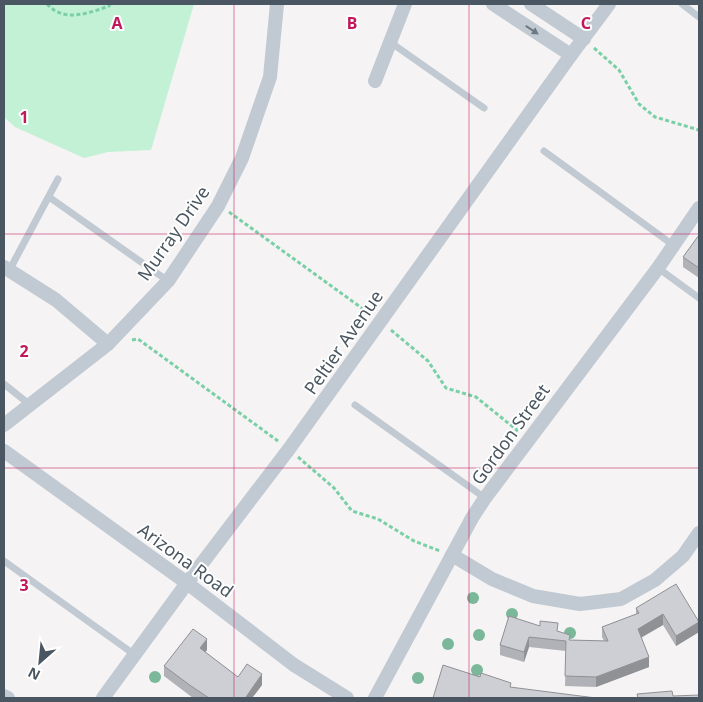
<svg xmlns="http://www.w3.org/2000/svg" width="703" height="702" font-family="'Noto Sans',sans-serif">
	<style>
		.green { fill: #c3f1d5 }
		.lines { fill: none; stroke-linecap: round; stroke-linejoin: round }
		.path { stroke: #7ad0a6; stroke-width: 3; stroke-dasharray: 4 2.5; stroke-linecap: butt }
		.service { stroke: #c1cad2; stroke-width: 7 }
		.minor { stroke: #c1cad2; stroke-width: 14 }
		.tree { fill: #7bb799 }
		.wall { fill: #b0b2b7 }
		.shaded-wall { fill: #909195 }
		.building { fill: #cdcfd5; stroke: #909195 }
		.oneway { fill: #6e7983 }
		.grid { fill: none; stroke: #c2185b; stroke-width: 1; stroke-opacity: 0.55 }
		.labels { text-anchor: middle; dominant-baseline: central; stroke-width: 4; stroke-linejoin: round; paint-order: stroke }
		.street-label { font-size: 18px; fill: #4a5661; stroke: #fff }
		.grid-label { font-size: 16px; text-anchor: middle; font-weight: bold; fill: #c2185b; stroke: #fff; stroke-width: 4; stroke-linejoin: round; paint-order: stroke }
	</style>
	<rect width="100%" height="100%" fill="#f5f3f3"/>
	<polygon class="green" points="4,4 194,4 151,150 108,152 84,158 15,127 4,117"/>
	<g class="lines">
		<g class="path">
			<path d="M47 4C64 23 89 13 109 6L110 4"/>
			<polyline points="594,48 619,70 639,104 655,117 699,130"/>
			<polyline points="229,212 370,314"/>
			<polyline points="391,330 428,361 446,388 476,397 518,431"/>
			<polyline points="132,340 138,339 278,441"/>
			<polyline points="298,457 334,488 352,511 378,519 414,541 440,551"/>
		</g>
		<g class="service">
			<polyline points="682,4 699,17"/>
			<polyline points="390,42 484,108"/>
			<polyline points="544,151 673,245"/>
			<polyline points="49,197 168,281"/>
			<polyline points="658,268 699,298"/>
			<polyline points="10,269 58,179"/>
			<polyline points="4,384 29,404"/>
			<polyline points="355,405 485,498"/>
			<polyline points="4,561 135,655"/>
		</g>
		<g class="minor">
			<polyline points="493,4 571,55"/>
			<polyline points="531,4 584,39"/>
			<polyline points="375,81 405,4"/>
			<polyline points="4,267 56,300 108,344"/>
			<polyline points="4,425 108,344 168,281 218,206 242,158 270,77 277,4"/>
			<polyline points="4,451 187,583 294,665 347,698"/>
			<polyline points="452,555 492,579 533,596 580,604 621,599 655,580 683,556 699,533"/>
			<polyline points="4,696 8,698"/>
			<polyline points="103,698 187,583 289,449 571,55 609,4"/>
			<polyline points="375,698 472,518 485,498 658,268 699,208"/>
		</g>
	</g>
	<g class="tree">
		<circle cx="473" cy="598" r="6"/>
		<circle cx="512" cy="614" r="6"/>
		<circle cx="570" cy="633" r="6"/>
		<circle cx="479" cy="635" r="6"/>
		<circle cx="448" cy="644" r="6"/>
		<circle cx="477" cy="670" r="6"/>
		<circle cx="155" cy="677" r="6"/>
		<circle cx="418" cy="678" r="6"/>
	</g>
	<g class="wall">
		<polygon points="699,235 699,278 683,267 683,257"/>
		<polygon points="636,608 699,622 699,632 676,646 663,625 641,638 649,667 596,687 565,686 566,651 529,647 524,662 500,655 500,645 509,616 570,640 604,641 602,637 602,627 636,614"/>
		<polygon points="207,650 205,652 238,677 262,685 252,698 193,698 164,676 164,666"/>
	</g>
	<g class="shaded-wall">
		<polygon points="663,614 663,625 638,639 638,629"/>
		<polygon points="699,622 699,632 676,646 676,636"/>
		<polygon points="529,637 529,647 524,662 524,652"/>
		<polygon points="207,639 207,650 200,659 200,648"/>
		<polygon points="649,657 649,667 596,687 596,677"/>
		<polygon points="262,674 262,685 252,698 246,698 246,697"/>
	</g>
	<g class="building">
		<polygon points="699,235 699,268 683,257"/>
		<polygon points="676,584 699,622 676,636 663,614 638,629 649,657 596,677 565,676 566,641 529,637 524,652 500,645 509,616 540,626 540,621 558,623 557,631 570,635 569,640 608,641 602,627 639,613 636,608"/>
		<polygon points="193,629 207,639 200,648 238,677 247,664 262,674 246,697 249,698 209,698 191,686 164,666"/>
		<polygon points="443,665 480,677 481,673 511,683 510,687 596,698 433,698"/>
		<polygon points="672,691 673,696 699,695 699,698 638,698 637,694"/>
	</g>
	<defs><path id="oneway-solid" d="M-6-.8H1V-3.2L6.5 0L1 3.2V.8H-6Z" transform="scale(1.25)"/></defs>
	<use class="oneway" href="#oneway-solid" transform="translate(532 30) rotate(33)"/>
	<path class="grid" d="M234 4V698M469 4V698M4 234H699M4 468H699"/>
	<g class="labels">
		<g class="street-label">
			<text transform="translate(173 233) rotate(-55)">Murray Drive</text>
			<text transform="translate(343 342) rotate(-55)">Peltier Avenue</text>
			<text transform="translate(510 434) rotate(-54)">Gordon Street</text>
			<text transform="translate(186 560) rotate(36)">Arizona Road</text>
		</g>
	</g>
	<g class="grid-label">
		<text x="117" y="29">A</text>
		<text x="352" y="29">B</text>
		<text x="586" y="29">C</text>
		<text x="24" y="123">1</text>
		<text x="24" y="357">2</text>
		<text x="24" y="591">3</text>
	</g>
	<rect width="703" height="702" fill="none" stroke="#4a5661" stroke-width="10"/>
	<g transform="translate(40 662) rotate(207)" stroke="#ffffff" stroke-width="4" paint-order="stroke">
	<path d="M0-4L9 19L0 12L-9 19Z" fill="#4a5661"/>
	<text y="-8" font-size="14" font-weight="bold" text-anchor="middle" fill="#4a5661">N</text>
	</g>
</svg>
